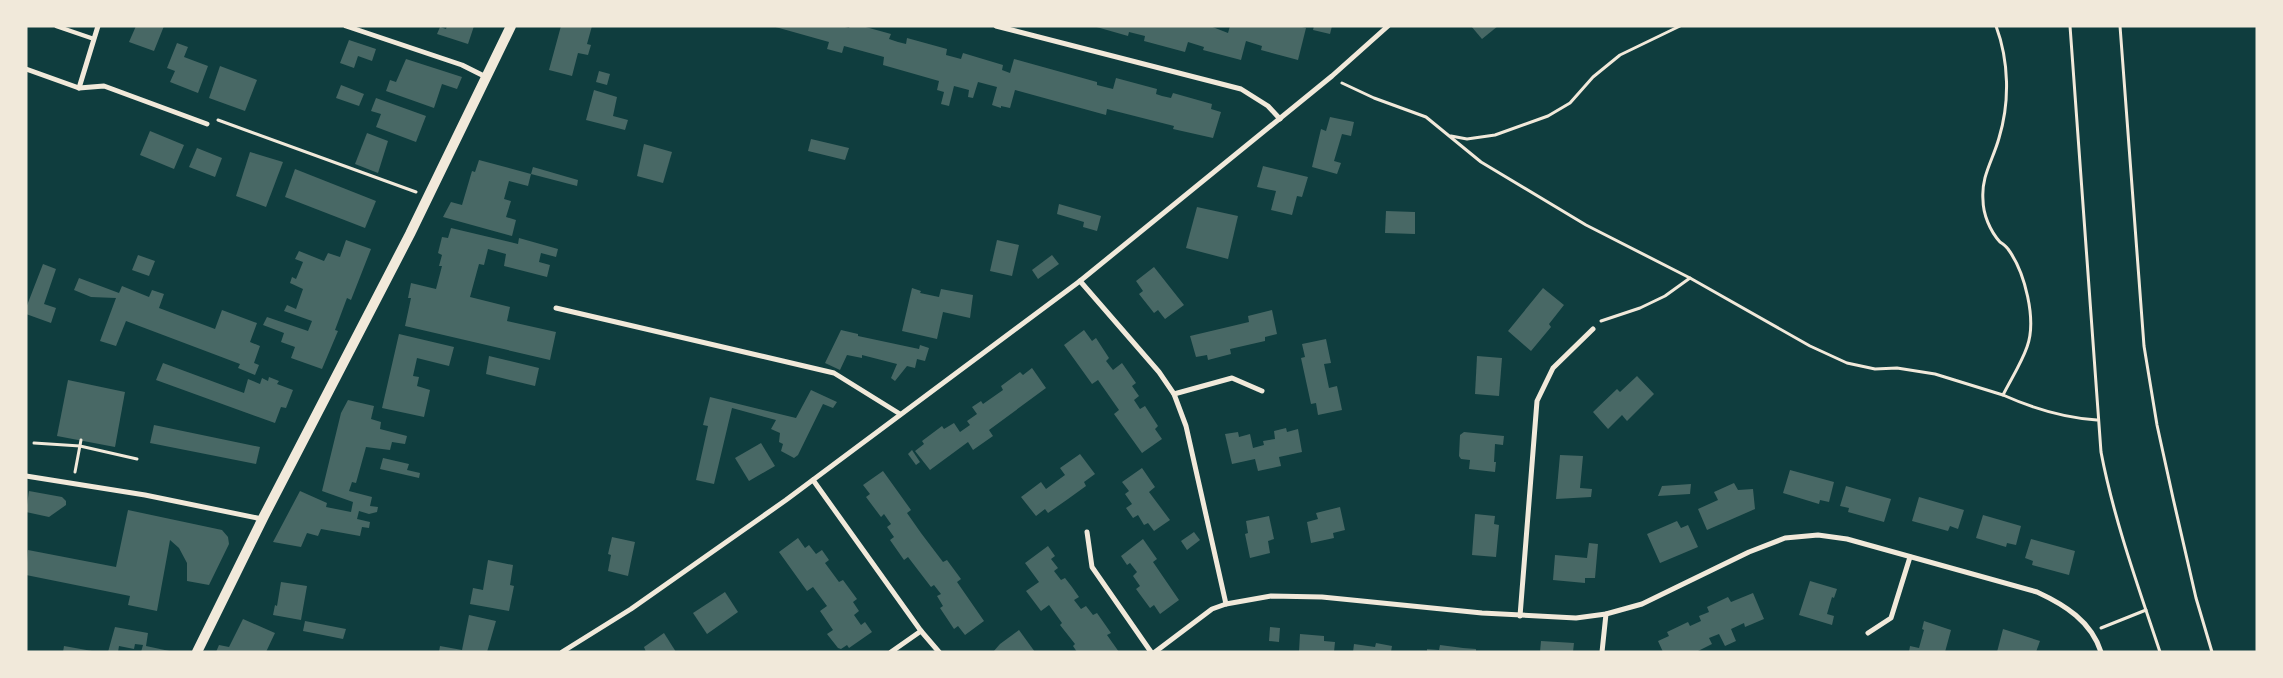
<svg xmlns="http://www.w3.org/2000/svg" width="2283" height="678" font-family="'PT Sans',sans-serif">
	<style>
		.building { fill: #486865 }
		.lines { fill: none; stroke-linecap: round; stroke-linejoin: round }
		.path { stroke: #f1e9da; stroke-width: 3 }
		.service { stroke: #f1e9da; stroke-width: 4 }
		.minor { stroke: #f1e9da; stroke-width: 5 }
		.secondary { stroke: #f1e9da; stroke-width: 10 }
	</style>
	<rect width="100%" height="100%" fill="#0f3d3e"/>
	<g class="building">
		<polygon points="136,26 164,26 154,51 129,42"/>
		<polygon points="447,26 474,26 468,44 437,34 440,27 446,29"/>
		<polygon points="561,26 592,26 587,44 591,45 588,55 578,53 572,76 549,70"/>
		<polygon points="772,26 841,26 849,28 850,26 862,26 891,34 889,39 898,42 906,44 907,38 947,49 946,55 961,59 963,53 1003,65 1002,70 1010,73 1014,59 1097,82 1097,85 1113,89 1116,78 1157,89 1156,94 1162,96 1171,98 1173,93 1212,104 1211,109 1221,112 1213,138 1173,129 1174,126 1107,109 1106,115 1015,90 1010,108 1001,106 1001,108 992,105 997,87 978,82 973,98 968,97 969,90 954,86 949,106 941,104 944,92 937,90 939,81 883,65 884,57 844,46 842,53 827,49 829,42"/>
		<polygon points="1093,26 1210,26 1228,33 1230,26 1298,26 1306,28 1298,60 1261,50 1262,46 1246,41 1241,60 1203,50 1204,47 1188,42 1185,52 1144,41 1145,36 1129,32 1128,36"/>
		<polygon points="1314,26 1332,26 1330,34 1313,30"/>
		<polygon points="1471,26 1498,26 1482,39"/>
		<polygon points="349,40 376,49 372,61 358,56 354,68 340,63"/>
		<polygon points="177,43 188,47 184,57 208,66 198,93 170,82 175,71 167,68"/>
		<polygon points="406,59 462,77 457,89 442,84 434,108 386,91 390,80 396,82"/>
		<polygon points="220,66 257,80 245,111 209,98"/>
		<polygon points="599,71 610,74 607,85 596,82"/>
		<polygon points="341,85 364,94 359,106 336,98"/>
		<polygon points="594,90 617,97 613,116 628,120 625,130 586,120"/>
		<polygon points="376,98 426,116 416,142 376,127 381,114 371,111"/>
		<polygon points="1330,117 1354,122 1351,136 1342,134 1334,161 1341,163 1337,174 1312,167 1321,129 1326,131"/>
		<polygon points="150,131 184,145 174,169 140,155"/>
		<polygon points="367,133 388,141 378,173 355,164"/>
		<polygon points="811,139 849,148 845,160 808,151"/>
		<polygon points="644,144 672,152 663,183 637,176"/>
		<polygon points="197,148 222,158 215,177 189,167"/>
		<polygon points="250,152 283,162 266,207 236,196"/>
		<polygon points="479,160 531,174 528,186 509,181 504,199 511,201 506,217 516,220 512,236 443,217 451,202 462,205 472,171 475,172"/>
		<polygon points="1263,166 1308,177 1302,197 1297,196 1292,215 1271,210 1276,191 1257,187"/>
		<polygon points="533,167 578,180 577,186 531,174"/>
		<polygon points="295,169 376,201 365,228 285,197"/>
		<polygon points="1059,204 1101,216 1097,231 1083,227 1084,222 1057,214"/>
		<polygon points="1197,207 1238,216 1228,259 1186,248"/>
		<polygon points="1386,211 1415,212 1415,234 1385,233"/>
		<polygon points="451,228 518,244 519,238 558,249 556,257 541,253 539,262 550,265 547,277 504,266 506,254 488,249 484,265 479,264 470,297 510,307 507,321 556,332 550,360 405,326 411,298 408,298 411,283 436,289 442,266 439,266 442,255 438,253 442,237 448,238"/>
		<polygon points="346,240 371,249 351,300 347,298 335,330 338,331 322,369 291,358 295,347 281,342 284,333 263,325 267,317 308,331 312,321 284,311 287,305 296,309 303,289 290,283 292,277 296,279 303,262 295,259 299,251 324,261 328,253 340,257"/>
		<polygon points="997,240 1019,245 1012,276 990,271"/>
		<polygon points="138,255 155,261 149,276 132,270"/>
		<polygon points="1052,255 1059,264 1038,279 1032,270"/>
		<polygon points="43,264 56,269 44,304 56,308 51,323 26,314 26,308"/>
		<polygon points="1154,267 1184,305 1165,319 1158,310 1154,313 1139,294 1143,291 1136,281"/>
		<polygon points="79,278 119,293 122,286 149,297 152,290 164,294 159,308 215,329 222,310 257,323 250,342 260,346 254,363 259,365 255,375 238,368 240,364 126,321 116,346 100,341 116,298 91,297 74,290"/>
		<polygon points="912,288 921,291 920,293 939,297 941,289 973,295 970,318 943,312 937,339 902,331"/>
		<polygon points="1543,288 1564,305 1549,324 1551,327 1531,351 1508,331"/>
		<polygon points="1272,310 1277,334 1265,337 1265,341 1230,349 1231,354 1208,360 1207,355 1196,357 1190,336 1249,322 1248,316"/>
		<polygon points="841,330 858,334 858,336 919,349 920,345 929,348 925,361 917,359 915,368 907,366 895,381 891,378 897,364 862,355 862,358 847,355 840,370 825,363"/>
		<polygon points="1084,330 1092,341 1096,338 1109,358 1106,361 1113,370 1122,363 1136,383 1132,386 1139,396 1134,400 1140,409 1145,406 1158,426 1155,429 1162,439 1142,453 1114,414 1119,410 1098,380 1092,384 1064,345"/>
		<polygon points="399,334 454,347 449,366 417,358 413,376 419,377 417,386 430,390 424,417 382,408"/>
		<polygon points="1326,339 1331,363 1324,364 1329,388 1337,386 1342,410 1318,415 1316,403 1311,404 1301,358 1305,357 1302,344"/>
		<polygon points="489,356 539,368 535,386 486,374"/>
		<polygon points="1477,356 1502,358 1499,396 1475,394"/>
		<polygon points="163,363 244,393 248,379 260,384 262,378 268,381 269,377 279,381 277,384 293,390 286,408 281,407 275,423 156,380"/>
		<polygon points="1032,368 1046,388 989,430 993,436 973,450 968,442 930,470 915,451 924,444 922,441 942,426 944,429 954,423 960,432 970,425 967,421 977,414 972,407 981,401 983,404 1003,390 1001,386 1020,372 1023,375"/>
		<polygon points="1637,376 1654,394 1627,421 1622,415 1608,429 1593,412 1617,389 1620,392"/>
		<polygon points="68,380 125,392 115,447 57,436"/>
		<polygon points="811,390 837,402 833,408 823,404 798,455 794,458 781,451 783,444 779,442 780,433 771,429 776,420 732,408 714,484 696,480 708,426 703,425 710,397 796,418"/>
		<polygon points="348,400 374,406 371,419 381,422 380,429 407,436 405,444 392,442 390,450 366,447 356,483 352,482 349,491 372,497 370,506 378,507 377,512 369,514 359,511 357,519 370,522 369,528 362,527 360,536 321,529 318,536 307,533 301,547 273,542 300,491 327,503 326,507 351,512 353,502 322,491 341,413"/>
		<polygon points="154,425 260,447 256,464 150,443"/>
		<polygon points="1286,428 1287,432 1298,429 1302,452 1279,457 1281,466 1258,471 1255,459 1232,464 1225,434 1238,432 1239,437 1250,434 1253,448 1264,445 1263,441 1275,439 1274,431"/>
		<polygon points="1464,432 1504,436 1503,445 1495,444 1494,462 1496,462 1495,472 1469,469 1470,460 1461,459 1459,456 1460,435"/>
		<polygon points="761,443 775,466 749,481 735,458"/>
		<polygon points="912,450 920,462 916,465 908,454"/>
		<polygon points="1080,454 1095,474 1084,482 1086,486 1068,499 1048,513 1045,509 1036,516 1021,497 1041,482 1046,489 1065,475 1060,468"/>
		<polygon points="1560,455 1583,456 1580,488 1592,489 1591,497 1556,499"/>
		<polygon points="383,458 409,464 407,470 420,473 419,478 380,469"/>
		<polygon points="1142,468 1155,487 1149,492 1170,520 1154,531 1148,523 1144,525 1138,515 1133,518 1126,508 1132,504 1125,494 1129,491 1122,482"/>
		<polygon points="1790,470 1834,482 1829,502 1820,500 1819,504 1783,493"/>
		<polygon points="883,471 911,510 907,513 921,533 943,562 947,560 961,579 957,582 984,621 965,635 958,626 954,629 940,608 943,606 937,596 941,594 934,585 931,587 908,557 904,560 890,540 894,537 887,527 891,524 884,514 881,517 866,497 870,494 863,485"/>
		<polygon points="1734,483 1738,490 1753,489 1755,509 1707,530 1698,509 1718,500 1714,492"/>
		<polygon points="1691,484 1690,494 1658,496 1662,486"/>
		<polygon points="1846,486 1891,499 1884,522 1848,512 1849,508 1840,506"/>
		<polygon points="29,491 62,497 66,501 66,505 49,517 26,512"/>
		<polygon points="1919,497 1964,510 1958,529 1950,526 1948,531 1912,521"/>
		<polygon points="1340,507 1345,530 1333,533 1334,538 1311,543 1307,522 1318,519 1316,513"/>
		<polygon points="128,510 222,530 228,537 229,544 209,585 187,581 187,563 179,548 170,540 157,611 128,605 130,596 26,575 28,550 116,567"/>
		<polygon points="1475,514 1495,516 1494,524 1499,525 1496,557 1472,555"/>
		<polygon points="1983,515 2021,526 2016,545 2007,543 2006,547 1976,538"/>
		<polygon points="1269,516 1274,539 1268,541 1270,553 1250,558 1245,534 1248,533 1246,521"/>
		<polygon points="1677,521 1681,528 1688,525 1698,547 1660,563 1647,534"/>
		<polygon points="1194,532 1200,540 1187,550 1181,541"/>
		<polygon points="612,537 635,542 628,576 608,571 611,555 608,554"/>
		<polygon points="798,538 805,548 809,545 816,554 822,550 829,560 825,563 839,582 843,580 857,599 853,602 859,611 854,615 861,625 865,622 872,632 849,648 847,645 841,649 838,648 827,634 833,630 820,611 827,606 813,587 807,591 779,552"/>
		<polygon points="1143,539 1157,559 1153,562 1179,600 1160,614 1154,605 1150,608 1136,589 1140,586 1133,576 1137,572 1130,563 1127,565 1121,556"/>
		<polygon points="2031,539 2075,551 2069,575 2032,565 2033,561 2025,558"/>
		<polygon points="1589,543 1598,544 1595,578 1585,578 1585,583 1553,580 1555,555 1587,558"/>
		<polygon points="1048,546 1055,556 1051,559 1058,568 1054,571 1061,580 1065,578 1072,587 1079,597 1074,600 1081,609 1086,606 1093,615 1097,613 1111,633 1107,635 1119,652 1077,652 1073,646 1075,644 1060,625 1062,623 1049,605 1041,611 1026,591 1039,582 1025,563"/>
		<polygon points="488,560 513,565 510,585 514,586 509,611 470,604 473,588 483,590"/>
		<polygon points="1810,581 1837,589 1834,598 1832,597 1827,614 1834,616 1832,625 1799,615"/>
		<polygon points="281,582 307,586 301,620 273,615 275,605 277,606"/>
		<polygon points="725,592 738,612 707,634 693,613"/>
		<polygon points="1753,593 1764,619 1745,627 1744,623 1731,629 1736,641 1725,646 1719,634 1709,638 1712,644 1696,652 1663,652 1658,641 1669,636 1667,632 1688,622 1690,626 1701,621 1699,616 1709,612 1707,607 1728,597 1731,602"/>
		<polygon points="469,615 496,621 487,652 439,652 440,646 462,650"/>
		<polygon points="243,619 275,633 266,652 216,652 219,645 229,647"/>
		<polygon points="305,621 346,629 343,639 303,631"/>
		<polygon points="1924,621 1951,630 1945,652 1909,652 1910,646 1919,648 1924,630 1922,629"/>
		<polygon points="115,627 148,633 146,646 174,652 141,652 143,645 135,644 134,649 119,646 118,652 108,652"/>
		<polygon points="1270,627 1280,628 1279,642 1269,641"/>
		<polygon points="2003,629 2040,641 2036,652 1997,652"/>
		<polygon points="1019,630 1035,652 993,652 1000,644"/>
		<polygon points="664,633 676,652 646,652 644,647"/>
		<polygon points="1300,634 1324,636 1324,641 1335,642 1334,652 1299,652"/>
		<polygon points="1541,641 1574,643 1573,652 1540,652"/>
		<polygon points="1376,643 1392,646 1391,652 1353,652 1354,644 1375,647"/>
		<polygon points="1440,645 1463,648 1476,649 1476,652 1427,652 1427,649 1439,650"/>
		<polygon points="64,646 92,651 92,652 63,652"/>
	</g>
	<g class="lines">
		<g class="path">
			<path d="M2070 26 2101 452C2114 520 2138 586 2160 652"/>
			<polyline points="2120,26 2144,346 2157,425 2173,498 2196,598 2212,652"/>
			<path d="M1342 83 1374 98 1426 117 1481 162 1586 225 1690 278 1810 346 1847 363 1875 369 1897 368 1935 374 2003 395C2011 379 2021 364 2027 347 2037 320 2025 272 2008 249 2006 246 2003 244 2000 242 1990 231 1983 214 1983 200 1981 176 1993 160 1999 138 2010 102 2009 61 1996 26"/>
			<polyline points="218,120 416,192"/>
			<polyline points="1451,136 1467,139 1495,135 1548,116 1570,103 1593,77 1620,55 1680,26"/>
			<polyline points="1601,321 1640,308 1665,296 1690,278"/>
			<path d="M2003 395C2032 408 2065 418 2097 420"/>
			<polyline points="34,443 80,446 137,459"/>
			<polyline points="75,472 81,440"/>
			<polyline points="2101,628 2146,610"/>
		</g>
		<polyline class="service" points="56,26 94,39"/>
		<g class="minor">
			<polyline points="346,26 462,65 486,77"/>
			<polyline points="996,26 1241,89 1268,106 1280,119"/>
			<polyline points="26,69 79,88 104,86 207,124"/>
			<polyline points="79,88 98,26"/>
			<polyline points="1080,281 1159,372 1174,394 1186,426 1226,604"/>
			<polyline points="556,308 834,373 900,414"/>
			<polyline points="1174,394 1232,378 1262,391"/>
			<polyline points="26,476 145,495 262,519"/>
			<polyline points="813,480 921,631 939,652"/>
			<polyline points="1087,532 1092,567 1151,652"/>
			<polyline points="1520,616 1537,401 1553,368 1593,329"/>
			<polyline points="1868,633 1891,618 1910,557"/>
			<polyline points="562,652 631,609 786,500 1080,281 1332,76 1388,26"/>
			<polyline points="891,652 921,631"/>
			<path d="M1155 652 1212 609 1226 604 1271 596 1322 597 1482 613 1576 618 1606 614 1642 604 1749 552 1785 538 1818 535 1847 539 2037 592C2065 605 2091 621 2101 652"/>
			<polyline points="1602,652 1606,614"/>
		</g>
		<polyline class="secondary" points="197,652 264,516 410,234 511,26"/>
	</g>
	<rect width="2283" height="678" fill="none" stroke="#f1e9da" stroke-width="55"/>
</svg>
